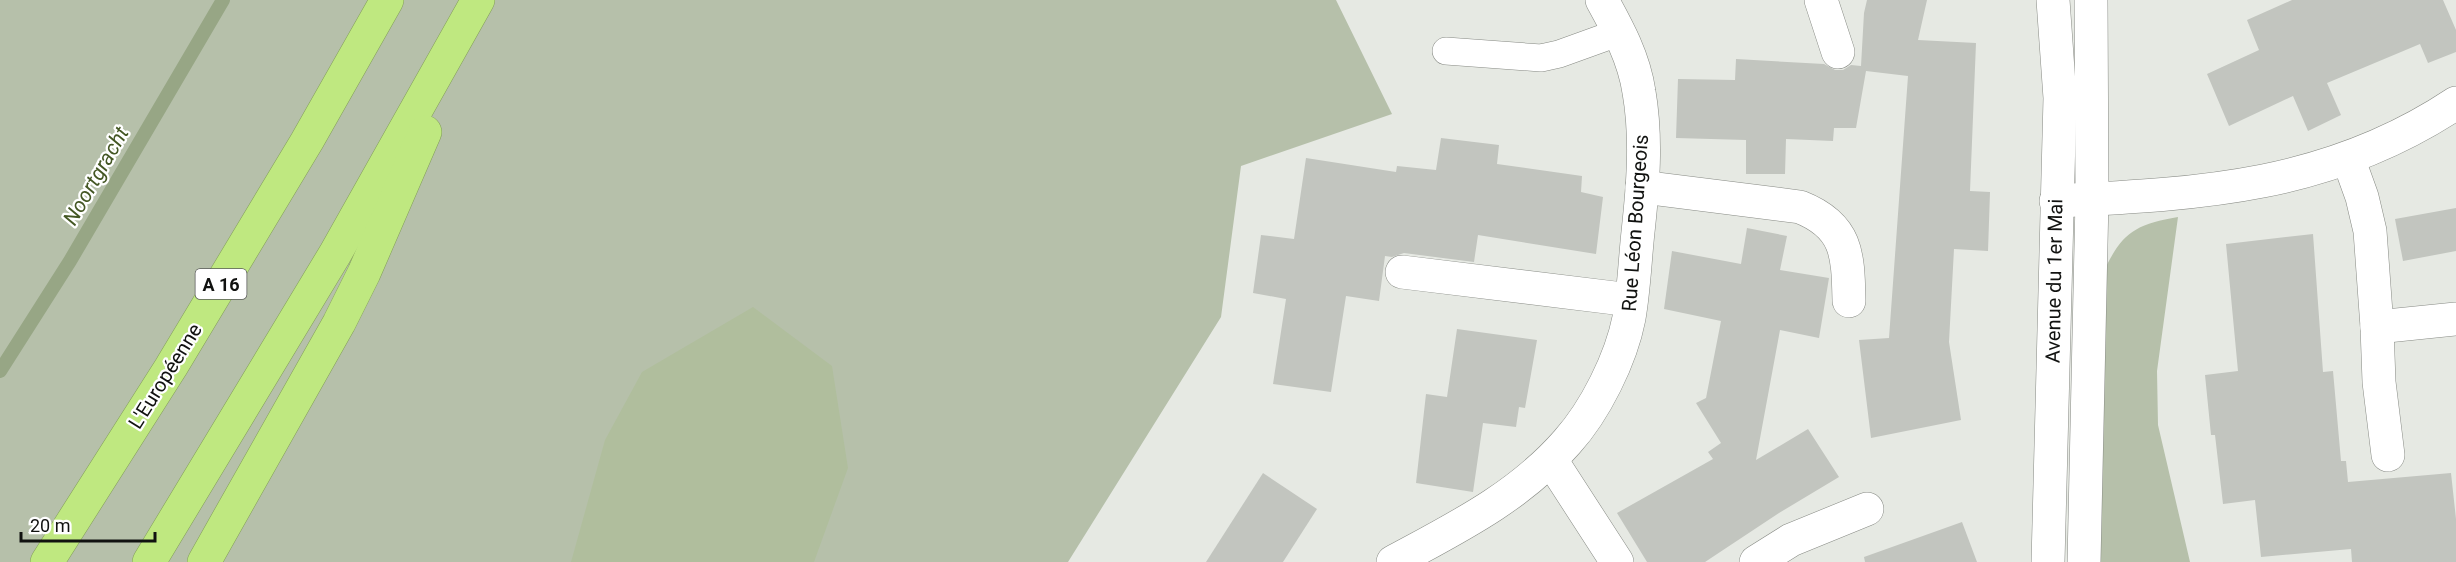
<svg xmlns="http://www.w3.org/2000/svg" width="2456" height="562" font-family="Roboto,sans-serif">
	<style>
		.green { fill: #b6c0aa }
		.forest { fill: #b0be9d }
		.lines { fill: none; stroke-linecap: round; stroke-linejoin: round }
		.stream { stroke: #97a685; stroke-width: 14 }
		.building { fill: #c2c5bf }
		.lane-casing { stroke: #878a84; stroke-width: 28 }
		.street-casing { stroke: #878a84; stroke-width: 34 }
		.secondary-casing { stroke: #878a84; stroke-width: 34 }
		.highway-casing { stroke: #829d59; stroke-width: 34 }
		.lane { stroke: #fff; stroke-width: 27 }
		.street { stroke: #fff; stroke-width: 33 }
		.secondary { stroke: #fff; stroke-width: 33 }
		.highway { stroke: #bfe880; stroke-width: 33 }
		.labels { text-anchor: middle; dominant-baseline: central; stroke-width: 4.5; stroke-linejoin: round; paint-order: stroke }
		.shield { fill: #fff; stroke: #585958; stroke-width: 1.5 }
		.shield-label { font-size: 18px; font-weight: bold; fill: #111210 }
		.street-label { font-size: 20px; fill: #111210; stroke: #fff }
		.water-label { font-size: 21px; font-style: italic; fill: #445724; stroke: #fff }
	</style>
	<rect width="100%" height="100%" fill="#e6e9e3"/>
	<g class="green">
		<polygon points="0,0 1336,0 1392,114 1241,166 1221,317 1068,562 0,562"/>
		<path d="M2178 217 2157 371 2158 425 2190 562H2098L2101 277C2121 234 2132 225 2178 217Z"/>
	</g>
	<polygon class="forest" points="753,307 832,366 848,468 814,562 571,562 605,440 642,372"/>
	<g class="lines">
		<polyline class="stream" points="0,371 70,261 223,0"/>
	</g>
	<g class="building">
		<polygon points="1867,0 1927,0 1918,40 1976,43 1970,191 1990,192 1988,251 1954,249 1949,342 1961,420 1871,438 1859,340 1889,338 1908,76 1866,71 1856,128 1834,128 1833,141 1786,139 1785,174 1746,174 1746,140 1676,138 1678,79 1735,80 1736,59 1824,64 1835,70 1843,70 1851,65 1861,66 1864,13"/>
		<polygon points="2292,0 2443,0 2456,30 2456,52 2428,63 2420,44 2327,83 2341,115 2308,131 2293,96 2229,126 2207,74 2259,50 2247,20"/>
		<polygon points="1441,138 1499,145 1497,164 1582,176 1581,192 1603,197 1596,254 1478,235 1474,262 1404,253 1392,257 1385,256 1379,301 1346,296 1331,392 1273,384 1286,299 1253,293 1261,235 1294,239 1306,158 1396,172 1397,166 1436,170"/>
		<polygon points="2456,208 2456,251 2403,261 2395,219"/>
		<polygon points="1747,228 1787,236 1780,270 1829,278 1819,338 1780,330 1756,460 1808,429 1839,477 1779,513 1705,562 1647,562 1617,513 1713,459 1708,452 1721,443 1696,403 1706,398 1721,321 1664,309 1672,251 1741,264"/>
		<polygon points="2313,234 2323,372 2333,371 2341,461 2346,461 2348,482 2451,473 2456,519 2456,562 2352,562 2351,549 2261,557 2255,500 2223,504 2215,435 2211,435 2205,375 2238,371 2226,244"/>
		<polygon points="1457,329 1537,340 1525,408 1519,407 1516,427 1483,423 1473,492 1416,483 1426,394 1447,397"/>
		<polygon points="1263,473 1317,509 1283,562 1206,562"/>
		<polygon points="1962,522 1977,562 1865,562 1864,557"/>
	</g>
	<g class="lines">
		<g class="lane-casing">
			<polyline id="lane" points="1446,51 1541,58 1559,54 1620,32"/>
		</g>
		<g class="street-casing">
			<g id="street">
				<polyline points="1821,0 1838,52"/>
				<polyline points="2348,158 2362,197 2370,231 2377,327 2379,382 2388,455"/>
				<path d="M1642 187 1800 207C1848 226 1848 255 1849 301"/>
				<path d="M2056 201C2202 194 2330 187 2456 103"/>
				<polyline points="1402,272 1631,300"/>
				<polyline points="2377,327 2456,319"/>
				<polyline points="1551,460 1617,562"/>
				<path d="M1393 562C1456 528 1519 497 1567 442 1595 411 1621 359 1629 318 1634 289 1635 260 1638 232 1643 186 1647 138 1639 92 1634 58 1618 29 1602 0"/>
				<polyline points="1756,562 1791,540 1867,509"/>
			</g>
		</g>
		<g class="secondary-casing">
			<g id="secondary">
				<polyline points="2048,562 2060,98 2053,0"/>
				<polyline points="2084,562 2092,199 2091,0"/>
			</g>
		</g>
		<g class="highway-casing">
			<g id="highway">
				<polyline points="47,562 171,367 307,141 387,0"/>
				<polyline points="149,562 335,254 478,0"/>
				<polyline points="204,562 339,323 364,273 425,132"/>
			</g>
		</g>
		<use href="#lane" class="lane"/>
		<use href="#street" class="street"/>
		<use href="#secondary" class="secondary"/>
		<use href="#highway" class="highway"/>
	</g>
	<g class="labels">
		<rect class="shield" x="195.5" y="269" width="51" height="30" rx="4.5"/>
		<g class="shield-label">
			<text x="221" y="284">A 16</text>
		</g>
		<g class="street-label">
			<text transform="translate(1635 223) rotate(-86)">Rue Léon Bourgeois</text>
			<text transform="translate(2054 281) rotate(-89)">Avenue du 1er Mai</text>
			<text transform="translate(165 376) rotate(-58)">L'Européenne</text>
		</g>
		<g class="water-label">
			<text transform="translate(96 176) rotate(-60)">Noortgracht</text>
		</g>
	</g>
	<path d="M21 532v9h134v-9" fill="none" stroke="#111210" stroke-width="3"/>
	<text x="30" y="532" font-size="18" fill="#111210" stroke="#ffffff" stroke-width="4.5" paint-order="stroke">20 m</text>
</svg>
